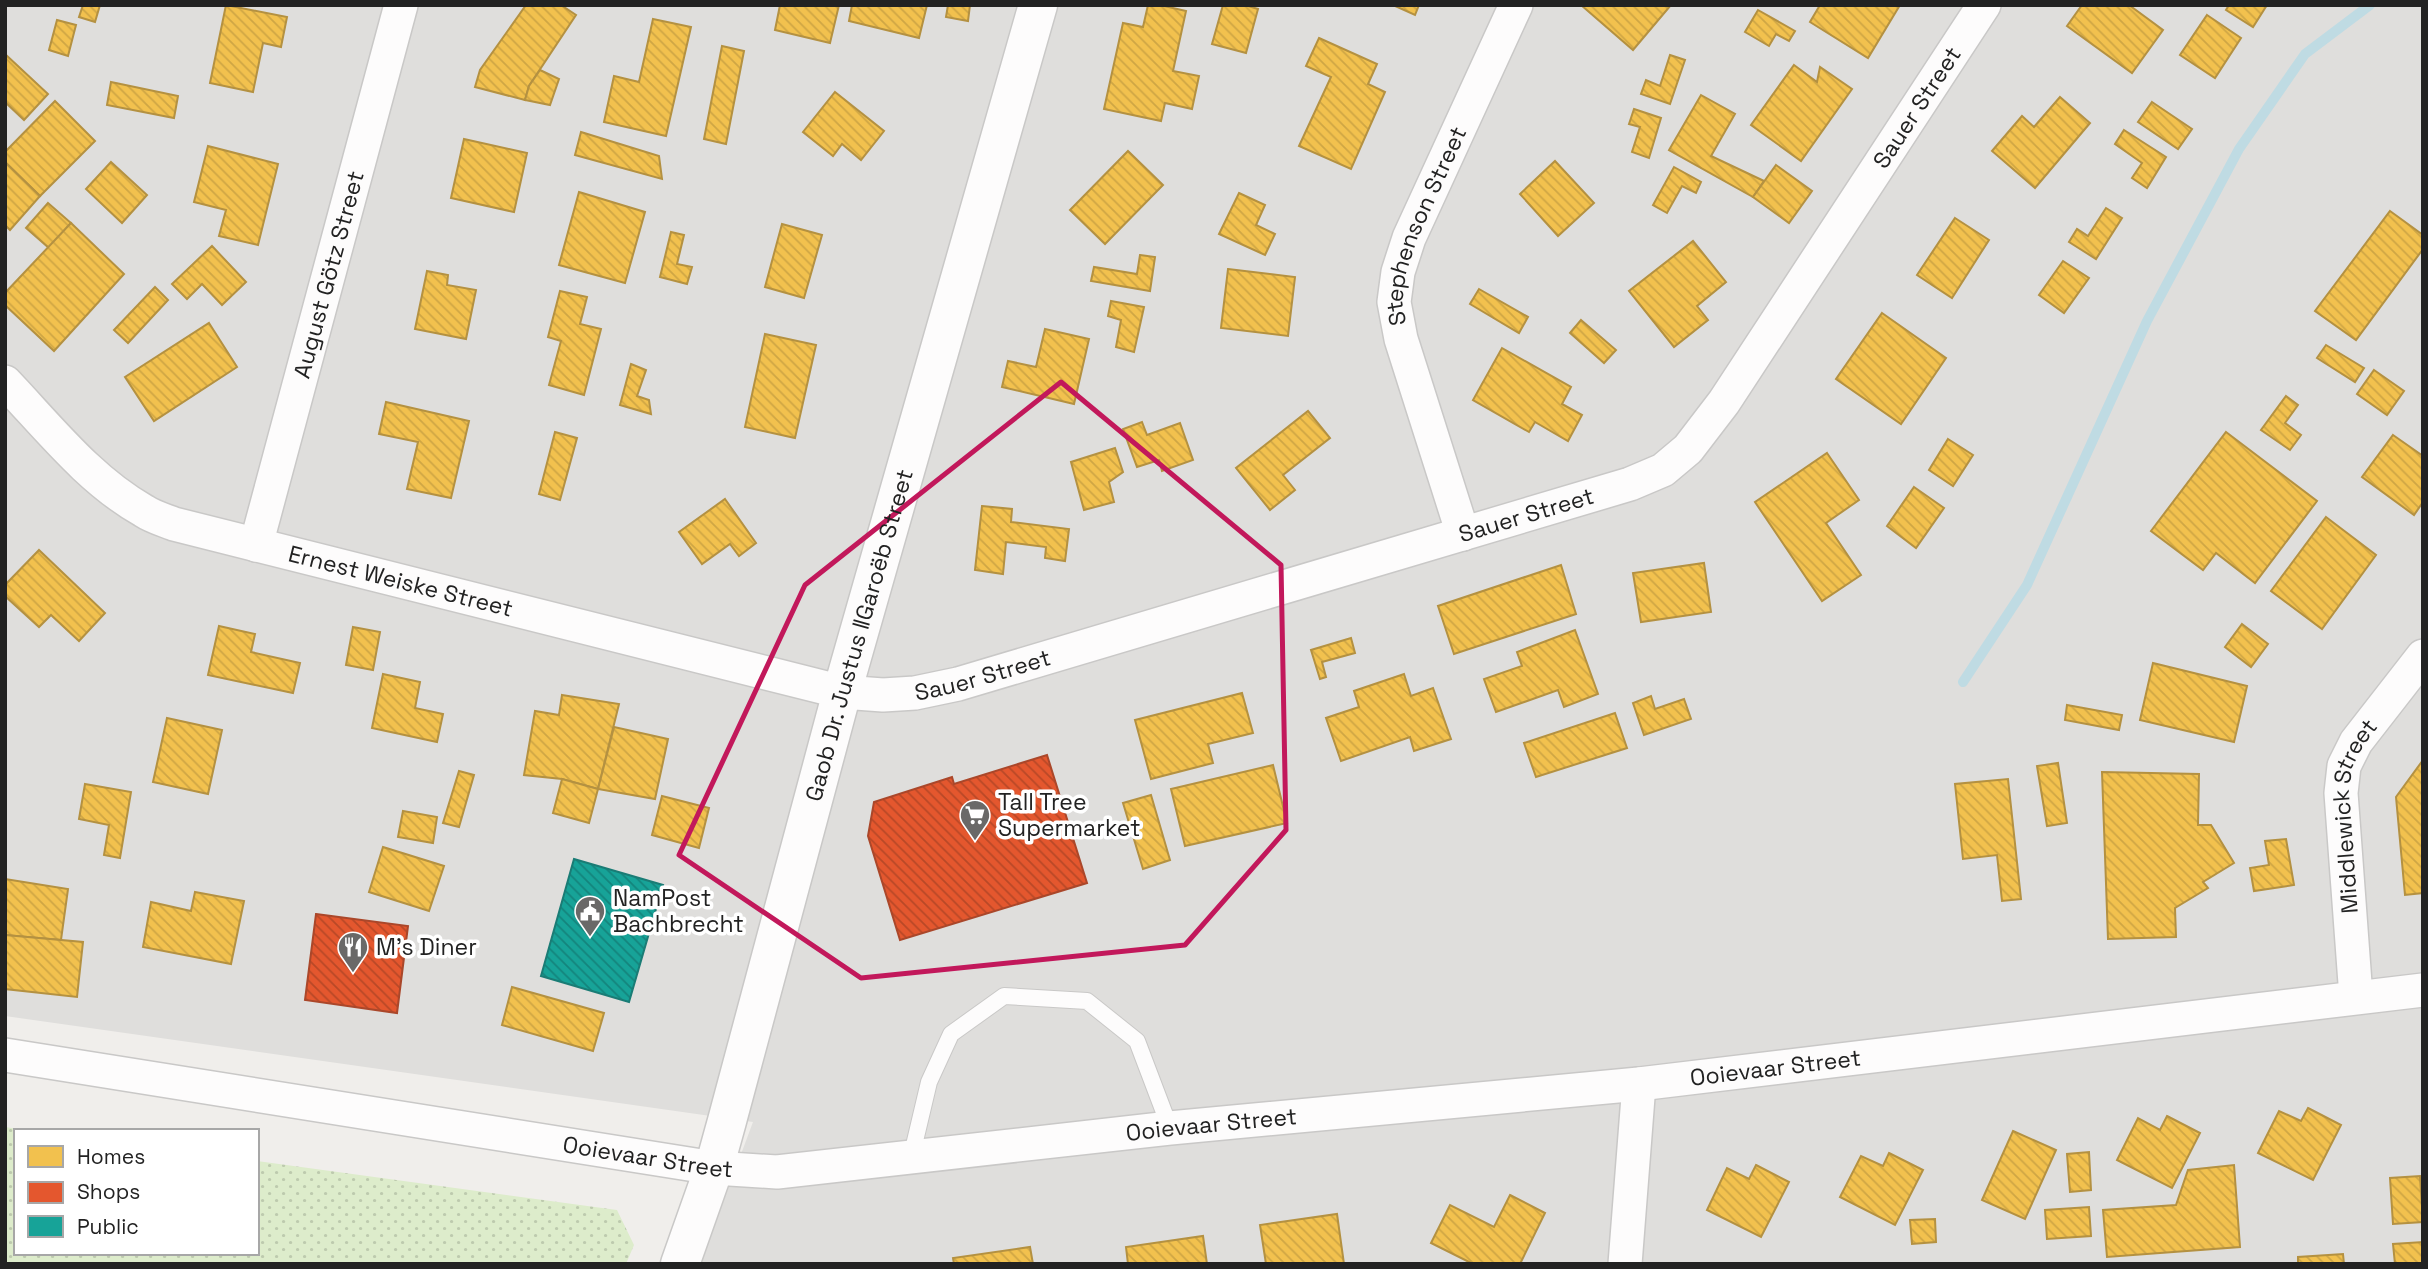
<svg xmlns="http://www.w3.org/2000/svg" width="2428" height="1269" font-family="'Space Grotesk',sans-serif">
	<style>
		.residential { fill: #dfdedc }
		.grass { fill: url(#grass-dots) }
		.homes { fill: url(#homes-back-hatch); stroke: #b49141; stroke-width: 2 }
		.shops { fill: url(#shops-back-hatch); stroke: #aa472a; stroke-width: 2 }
		.public { fill: url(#public-back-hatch); stroke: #1a7c75; stroke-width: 2 }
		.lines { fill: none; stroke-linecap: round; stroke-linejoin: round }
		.stream { stroke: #bfdbe3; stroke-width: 10 }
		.service-casing { stroke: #c9c8c7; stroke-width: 18 }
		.minor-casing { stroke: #c9c8c7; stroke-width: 36 }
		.tertiary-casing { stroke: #c9c8c7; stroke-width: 41 }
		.service { stroke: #fdfcfc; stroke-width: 16 }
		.minor { stroke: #fdfcfc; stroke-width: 33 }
		.tertiary { stroke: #fdfcfc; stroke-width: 38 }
		.marked { fill: none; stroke: #c2185b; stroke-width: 5; stroke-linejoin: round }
		.labels { text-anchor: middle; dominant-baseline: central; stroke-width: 7; stroke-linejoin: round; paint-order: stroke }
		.street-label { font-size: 23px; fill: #222; stroke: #fff }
		.poi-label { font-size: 23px; fill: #222; stroke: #fff; text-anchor: start }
	</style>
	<defs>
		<pattern id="grass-dots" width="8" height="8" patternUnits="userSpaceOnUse" patternTransform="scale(1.75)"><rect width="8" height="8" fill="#ddeccb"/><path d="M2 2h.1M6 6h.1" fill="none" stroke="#bdcaae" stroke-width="1.8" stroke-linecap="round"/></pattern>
		<pattern id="homes-back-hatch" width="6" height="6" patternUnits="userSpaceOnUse" patternTransform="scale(1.75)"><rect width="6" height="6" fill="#f2c14e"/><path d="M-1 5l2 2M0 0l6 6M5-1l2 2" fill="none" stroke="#cfa644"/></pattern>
		<pattern id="shops-back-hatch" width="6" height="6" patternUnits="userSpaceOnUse" patternTransform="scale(1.75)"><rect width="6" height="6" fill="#e4572e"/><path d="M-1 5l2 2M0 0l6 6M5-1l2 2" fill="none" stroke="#b84827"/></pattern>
		<pattern id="public-back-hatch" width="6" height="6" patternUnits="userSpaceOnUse" patternTransform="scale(1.75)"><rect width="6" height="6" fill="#17a398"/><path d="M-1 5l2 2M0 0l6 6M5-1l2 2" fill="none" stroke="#14847c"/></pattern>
	</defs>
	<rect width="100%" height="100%" fill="#f0eeeb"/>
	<polygon class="residential" points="5,5 2423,5 2423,1264 700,1264 753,1122 5,1016"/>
	<polygon class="grass" points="5,1127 31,1131 16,1131 16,1253 257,1253 257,1161 617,1210 634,1245 626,1264 5,1264"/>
	<g class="homes">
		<polygon points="83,5 100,5 95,22 79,17"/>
		<polygon points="226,5 287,17 281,47 263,43 253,92 210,83"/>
		<polygon points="526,5 561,5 576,15 529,86 525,100 475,87 480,70"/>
		<polygon points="780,5 839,5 830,43 775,30"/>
		<polygon points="852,5 927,5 919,38 849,21"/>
		<polygon points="948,5 970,5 968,21 946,17"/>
		<polygon points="1148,5 1160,5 1186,11 1173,71 1199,76 1192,109 1165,103 1161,121 1104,109 1123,23 1143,27"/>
		<polygon points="1223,5 1245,5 1258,9 1246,53 1212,44"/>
		<polygon points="1393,5 1419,5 1415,15"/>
		<polygon points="1581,5 1671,5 1633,50"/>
		<polygon points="1820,5 1900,5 1868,58 1810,22"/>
		<polygon points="2082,5 2129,5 2163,30 2132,73 2067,26"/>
		<polygon points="2229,5 2267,5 2253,27 2226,10"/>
		<polygon points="1758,10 1795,31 1789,41 1776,34 1769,46 1745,32"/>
		<polygon points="2207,15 2241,38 2215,78 2180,55"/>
		<polygon points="653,19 691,27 666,136 604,122 614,76 639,82"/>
		<polygon points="57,20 76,25 68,56 49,50"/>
		<polygon points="1319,38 1377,64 1368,84 1385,92 1351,169 1299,146 1331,77 1306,66"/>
		<polygon points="722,46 744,51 726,144 704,139"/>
		<polygon points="5,54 48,94 24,120 5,102"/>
		<polygon points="1670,55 1685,60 1670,104 1641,94 1646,80 1660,86"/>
		<polygon points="1794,65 1817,82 1820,67 1852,89 1801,161 1751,125"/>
		<polygon points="540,70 559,79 550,105 525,100 529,86"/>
		<polygon points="111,82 178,96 174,118 107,105"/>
		<polygon points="835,92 884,131 861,160 842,144 833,156 803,132"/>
		<polygon points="1701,95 1735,114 1711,156 1764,181 1753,197 1669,150"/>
		<polygon points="2060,97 2090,123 2035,188 1992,151 2022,116 2034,127"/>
		<polygon points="55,101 95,141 40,196 5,162 5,152"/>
		<polygon points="2152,102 2192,129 2178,149 2138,122"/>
		<polygon points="1634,109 1661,118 1649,158 1632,152 1640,127 1629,124"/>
		<polygon points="2124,130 2166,157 2147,188 2132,178 2142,163 2115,144"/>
		<polygon points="581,132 659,156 662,179 575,155"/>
		<polygon points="464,139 527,153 514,212 451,198"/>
		<polygon points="208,146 278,164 258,245 219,236 226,210 194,202"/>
		<polygon points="1128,151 1163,185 1105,244 1070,210"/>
		<polygon points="1555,161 1594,203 1558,236 1520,194"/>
		<polygon points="5,162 40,196 10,230 5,225"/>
		<polygon points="111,162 147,195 122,223 86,189"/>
		<polygon points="1776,165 1812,191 1789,223 1753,197"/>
		<polygon points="1674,167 1701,182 1696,193 1682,186 1667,213 1653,205"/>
		<polygon points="579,192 645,212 625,283 559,265"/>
		<polygon points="1239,193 1265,205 1256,225 1275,234 1265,255 1219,234"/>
		<polygon points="48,203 71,223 49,248 26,228"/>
		<polygon points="2106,208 2122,218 2096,259 2069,242 2077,229 2088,236"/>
		<polygon points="2390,211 2423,235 2423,249 2356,340 2315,311"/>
		<polygon points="1955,218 1989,240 1952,298 1917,275"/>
		<polygon points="71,223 124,274 54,351 5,305 5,293"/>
		<polygon points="782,224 822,235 804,298 765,287"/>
		<polygon points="671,232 684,235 677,264 692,267 687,284 660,277"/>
		<polygon points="1693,241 1726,282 1697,306 1708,320 1674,347 1629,291"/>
		<polygon points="212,246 246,282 222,305 202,284 187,299 172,284"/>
		<polygon points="1140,255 1155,257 1150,291 1091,281 1094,267 1137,274"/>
		<polygon points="2063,261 2089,278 2064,313 2039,295"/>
		<polygon points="1228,269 1295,277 1288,336 1221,328"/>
		<polygon points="427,271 448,275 447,285 476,290 466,339 415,329"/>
		<polygon points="155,287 168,300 128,343 114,330"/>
		<polygon points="1479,289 1528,317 1519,333 1470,304"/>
		<polygon points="560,291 587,297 580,324 601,329 584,395 549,385 561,341 548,337"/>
		<polygon points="1111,301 1144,307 1134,352 1116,347 1121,320 1108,316"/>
		<polygon points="1882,313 1946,358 1901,424 1836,379"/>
		<polygon points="1581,320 1616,350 1604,363 1570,333"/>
		<polygon points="209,323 237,367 154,421 125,377"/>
		<polygon points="1045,329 1089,339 1074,404 1002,387 1008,361 1036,367"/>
		<polygon points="765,334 816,345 795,438 745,427"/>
		<polygon points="2326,345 2364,368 2355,382 2317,358"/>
		<polygon points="1502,348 1571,387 1562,404 1582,415 1568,441 1535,422 1529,432 1473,400"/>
		<polygon points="631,364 646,370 637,396 649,400 651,414 620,405"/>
		<polygon points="2374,370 2404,391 2387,415 2357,394"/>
		<polygon points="2286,396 2298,405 2285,423 2301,435 2290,450 2261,430"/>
		<polygon points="386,402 469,421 451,498 407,489 418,442 379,434"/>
		<polygon points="1308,411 1330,438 1283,475 1295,490 1270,510 1236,468"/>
		<polygon points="1142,422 1147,435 1180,423 1193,460 1162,471 1159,460 1137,467 1123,429"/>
		<polygon points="555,432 577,438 560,500 539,494"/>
		<polygon points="2226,432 2317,501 2255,583 2216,553 2203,570 2151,531"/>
		<polygon points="2393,435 2423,456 2423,502 2414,515 2362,477"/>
		<polygon points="1948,439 1973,455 1953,486 1929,470"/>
		<polygon points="1115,448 1123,472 1109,482 1114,502 1084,510 1071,462"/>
		<polygon points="1827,453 1859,500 1826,523 1861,575 1822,601 1755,502"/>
		<polygon points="1914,487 1944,508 1916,548 1887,526"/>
		<polygon points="725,499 756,543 739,556 730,544 702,564 679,532"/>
		<polygon points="982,506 1012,509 1011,522 1069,529 1065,561 1045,558 1046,547 1006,542 1003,574 975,570"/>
		<polygon points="2326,517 2376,555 2322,629 2271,591"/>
		<polygon points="39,550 105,613 79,641 51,615 39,627 5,596 5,585"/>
		<polygon points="1704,563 1711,612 1641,622 1633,573"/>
		<polygon points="1561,565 1576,614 1454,654 1438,606"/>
		<polygon points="2242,624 2268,644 2251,667 2225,647"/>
		<polygon points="219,626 255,634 251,652 300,663 293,693 208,675"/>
		<polygon points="353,627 380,632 373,670 346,665"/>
		<polygon points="1575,630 1598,694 1564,707 1558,690 1496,712 1484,679 1522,666 1517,652"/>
		<polygon points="1351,638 1355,653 1322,662 1326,677 1320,679 1311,650"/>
		<polygon points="2153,663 2247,686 2234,742 2140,720"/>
		<polygon points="383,674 420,682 415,708 443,714 437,742 372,728"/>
		<polygon points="1404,674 1411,696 1433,688 1451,739 1414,751 1410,737 1341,761 1326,718 1359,707 1354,691"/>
		<polygon points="1242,693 1253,733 1208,744 1213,763 1151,779 1135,720"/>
		<polygon points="562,695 619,704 598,789 562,779 524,775 535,711 559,715"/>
		<polygon points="1651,696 1655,709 1684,699 1691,719 1644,735 1633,703"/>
		<polygon points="2067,705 2122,715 2119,730 2065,720"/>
		<polygon points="1615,713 1627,748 1536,777 1524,743"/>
		<polygon points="167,718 222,730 208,794 153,782"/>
		<polygon points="614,727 668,739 655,799 598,789"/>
		<polygon points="2423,760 2423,893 2405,895 2396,797"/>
		<polygon points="2058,763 2067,823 2047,826 2037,766"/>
		<polygon points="1273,765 1287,823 1185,846 1171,789"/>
		<polygon points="459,771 474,775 459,827 443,823"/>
		<polygon points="2102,772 2199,774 2198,825 2211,825 2234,863 2203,882 2208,888 2175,908 2176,937 2108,939"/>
		<polygon points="562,779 598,789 589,823 553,813"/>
		<polygon points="2008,779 2021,899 2002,901 1997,855 1963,859 1955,784"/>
		<polygon points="85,784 131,792 120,858 104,855 109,825 79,819"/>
		<polygon points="1151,795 1170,860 1143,869 1123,803"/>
		<polygon points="662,796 709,808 699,848 652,835"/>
		<polygon points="403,811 437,817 433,843 398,837"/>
		<polygon points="2286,839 2294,885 2254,891 2250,868 2269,865 2265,841"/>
		<polygon points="383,847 444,866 429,911 369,892"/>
		<polygon points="5,879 68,889 61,940 5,935"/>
		<polygon points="195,892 244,901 231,964 143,947 151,902 191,911"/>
		<polygon points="5,935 83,942 77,997 5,989"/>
		<polygon points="512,987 604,1013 593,1051 502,1025"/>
		<polygon points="2308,1108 2341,1125 2313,1180 2258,1153 2279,1111 2301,1121"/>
		<polygon points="2167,1116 2200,1133 2172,1188 2117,1160 2138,1118 2160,1130"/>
		<polygon points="2013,1131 2056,1150 2025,1219 1982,1200"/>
		<polygon points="2089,1152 2091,1190 2070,1192 2067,1154"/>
		<polygon points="1889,1153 1923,1170 1895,1225 1840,1197 1861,1156 1883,1166"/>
		<polygon points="1756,1165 1789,1182 1761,1237 1707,1210 1727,1168 1749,1179"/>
		<polygon points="2234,1165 2240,1247 2107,1257 2103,1210 2176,1205 2188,1170"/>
		<polygon points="2420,1176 2423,1222 2393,1224 2390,1178"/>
		<polygon points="1510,1195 1545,1213 1520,1264 1473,1264 1431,1243 1450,1205 1494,1227"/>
		<polygon points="2089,1207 2091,1236 2047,1239 2045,1210"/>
		<polygon points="1337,1214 1344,1264 1266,1264 1260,1225"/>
		<polygon points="1935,1219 1936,1242 1912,1244 1910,1220"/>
		<polygon points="1203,1236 1207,1264 1128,1264 1126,1247"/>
		<polygon points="2423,1242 2423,1264 2395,1264 2393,1244"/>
		<polygon points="1030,1247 1033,1264 954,1264 953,1258"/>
		<polygon points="2343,1254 2344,1264 2298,1264 2298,1257"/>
	</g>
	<g class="shops">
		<polygon points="1047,755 1087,883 900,940 868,836 874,802 952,777 954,784"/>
		<polygon points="316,914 408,926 397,1013 305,1000"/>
	</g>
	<polygon class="public" points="574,859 663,885 629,1002 541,976"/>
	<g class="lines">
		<polyline class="stream" points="1963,682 2027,585 2147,321 2239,149 2305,54 2370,5"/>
		<g class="service-casing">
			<polyline id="service" points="911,1158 929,1082 951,1034 1004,996 1087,1001 1137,1041 1170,1128"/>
		</g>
		<g class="minor-casing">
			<g id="minor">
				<path id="s1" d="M5 382C48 427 89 480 144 511 153 517 164 520 174 524L842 692 883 695 915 693 958 684 1630 484 1663 470 1688 449 1724 402 1984 5"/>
				<path id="s2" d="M1463 534 1401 339 1394 302 1398 272 1409 238 1516 5"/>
				<path id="s3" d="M256 545 401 5"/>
				<path id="s4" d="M2356 997 2341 793 2344 766 2356 742 2423 656"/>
				<path id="s5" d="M5 1055 714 1168 777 1172 1170 1128 1639 1084 2423 990"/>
				<polyline points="1625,1264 1639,1084"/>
			</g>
		</g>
		<g class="tertiary-casing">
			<g id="tertiary">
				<path id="s6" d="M680 1264 714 1168 727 1121 842 692 1038 5"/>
			</g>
		</g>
		<use href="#service" class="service"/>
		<use href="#minor" class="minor"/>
		<use href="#tertiary" class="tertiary"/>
	</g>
	<path class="marked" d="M1061 382 1281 565 1286 830 1185 945 861 978 679 855 805 585Z"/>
	<defs>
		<g id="supermarket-pin" transform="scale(1.575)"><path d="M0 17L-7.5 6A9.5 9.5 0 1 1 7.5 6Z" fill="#6a6968" stroke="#fff"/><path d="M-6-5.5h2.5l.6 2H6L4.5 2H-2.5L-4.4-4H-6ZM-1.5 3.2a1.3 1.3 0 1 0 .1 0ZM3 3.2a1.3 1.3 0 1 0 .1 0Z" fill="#fff"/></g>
		<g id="civic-pin" transform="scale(1.575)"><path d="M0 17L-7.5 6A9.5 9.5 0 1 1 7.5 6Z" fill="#6a6968" stroke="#fff"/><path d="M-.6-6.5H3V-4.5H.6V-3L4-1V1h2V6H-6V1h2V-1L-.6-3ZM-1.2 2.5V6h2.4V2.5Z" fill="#fff"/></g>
		<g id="restaurant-pin" transform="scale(1.575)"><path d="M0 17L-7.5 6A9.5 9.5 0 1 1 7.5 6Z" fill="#6a6968" stroke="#fff"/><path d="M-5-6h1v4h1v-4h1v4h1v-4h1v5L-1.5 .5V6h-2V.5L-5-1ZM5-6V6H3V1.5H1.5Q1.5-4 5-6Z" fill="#fff"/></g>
	</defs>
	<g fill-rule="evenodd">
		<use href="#supermarket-pin" x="975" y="815"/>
		<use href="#civic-pin" x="590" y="911"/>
		<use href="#restaurant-pin" x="353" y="947"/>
	</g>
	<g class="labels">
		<g class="street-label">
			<text stroke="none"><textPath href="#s1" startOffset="2210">Sauer Street</textPath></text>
			<text stroke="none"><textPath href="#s2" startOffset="324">Stephenson Street</textPath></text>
			<text stroke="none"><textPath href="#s3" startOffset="280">August Götz Street</textPath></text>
			<text stroke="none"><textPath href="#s1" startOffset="1622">Sauer Street</textPath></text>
			<text stroke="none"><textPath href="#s1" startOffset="457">Ernest Weiske Street</textPath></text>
			<text stroke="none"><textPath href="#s6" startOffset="654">Gaob Dr. Justus ǁGaroëb Street</textPath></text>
			<text stroke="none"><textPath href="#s1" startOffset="1055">Sauer Street</textPath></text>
			<text stroke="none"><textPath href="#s4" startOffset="184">Middlewick Street</textPath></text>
			<text stroke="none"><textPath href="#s5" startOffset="1785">Ooievaar Street</textPath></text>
			<text stroke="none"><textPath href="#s5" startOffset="1218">Ooievaar Street</textPath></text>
			<text stroke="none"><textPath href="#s5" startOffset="651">Ooievaar Street</textPath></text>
		</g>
		<g class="poi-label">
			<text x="998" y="802">Tall Tree<tspan x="998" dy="26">Supermarket</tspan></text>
			<text x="613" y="898">NamPost<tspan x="613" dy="26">Bachbrecht</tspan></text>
			<text x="376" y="947">M's Diner</text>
		</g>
	</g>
	<rect width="2428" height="1269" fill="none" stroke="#222222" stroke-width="14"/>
	<rect x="14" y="1129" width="245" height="126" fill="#ffffff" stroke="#a7a7a7" stroke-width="2"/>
	<rect x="28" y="1146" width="35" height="21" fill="#f2c14e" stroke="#a7a7a7" stroke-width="2"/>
	<text x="77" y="1164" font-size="21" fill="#222222">Homes</text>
	<rect x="28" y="1182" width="35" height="21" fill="#e4572e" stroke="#a7a7a7" stroke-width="2"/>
	<text x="77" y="1199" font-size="21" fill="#222222">Shops</text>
	<rect x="28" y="1216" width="35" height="21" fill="#17a398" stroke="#a7a7a7" stroke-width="2"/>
	<text x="77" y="1234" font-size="21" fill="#222222">Public</text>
</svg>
